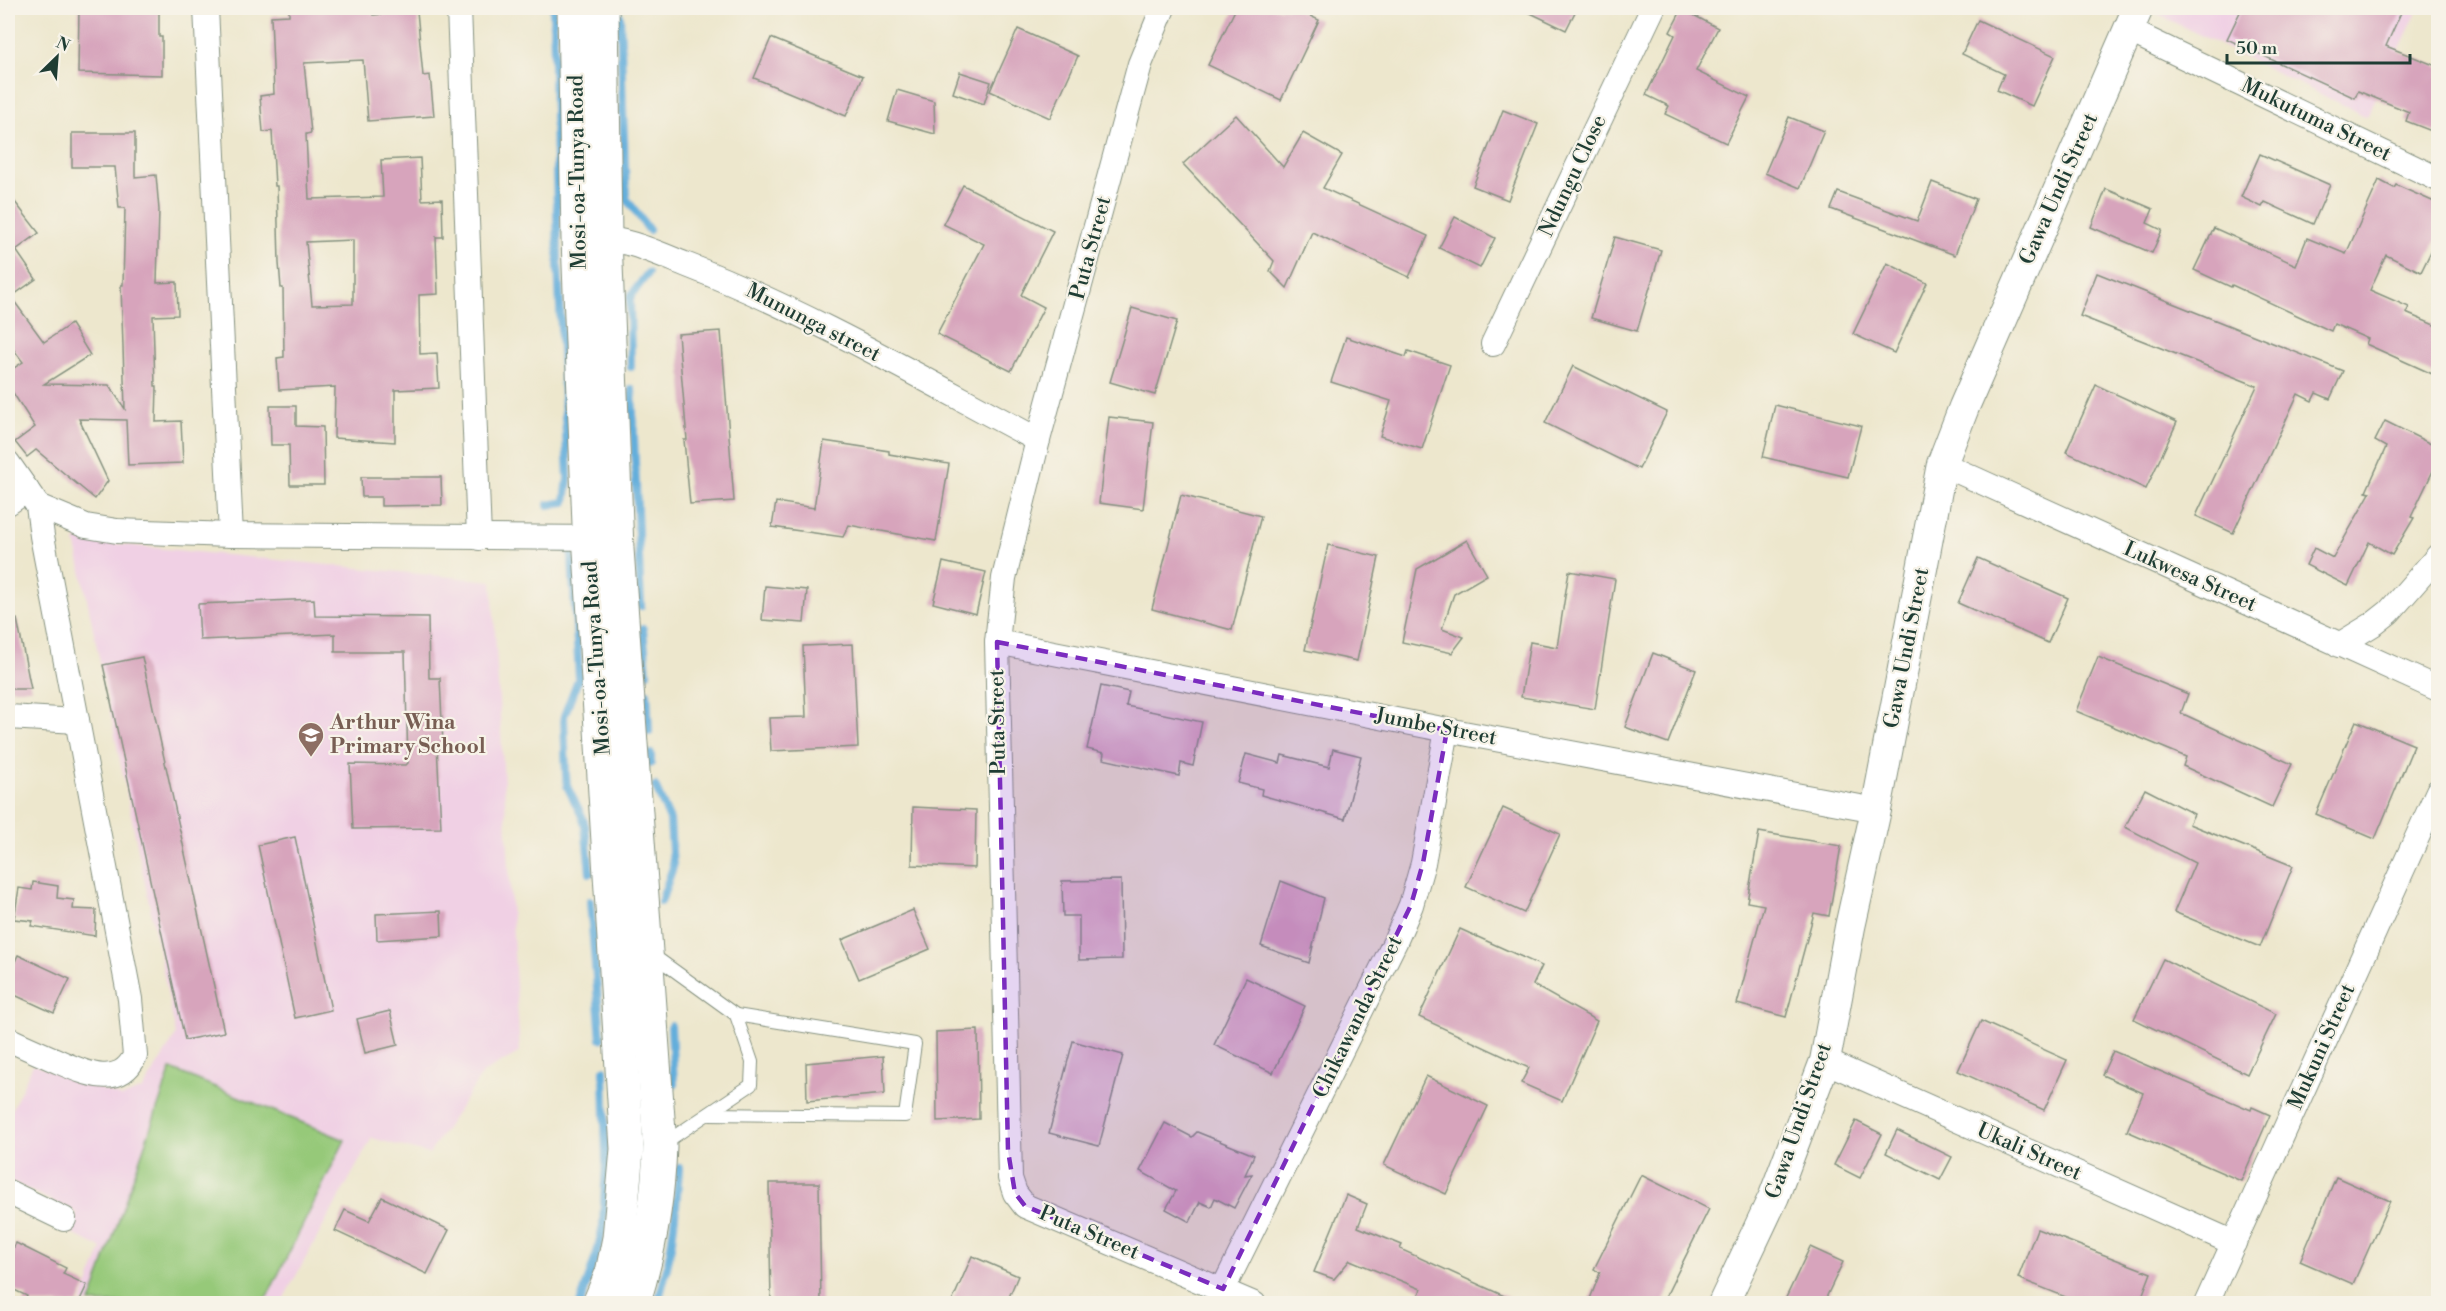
<svg xmlns="http://www.w3.org/2000/svg" width="2446" height="1311" font-family="'Libre Bodoni',serif">
	<style>
		.built { fill: #f0d0e4 }
		.green { fill: #96c979; stroke: #5a8356; stroke-width: 1.5 }
		.lines { fill: none; stroke-linecap: round; stroke-linejoin: round }
		.stream { stroke: #63aedb; stroke-width: 8 }
		.building { fill: #d7a4bc; fill-rule: evenodd }
		.service-casing { stroke: #869280; stroke-width: 14 }
		.minor-casing { stroke: #869280; stroke-width: 26 }
		.tertiary-casing { stroke: #869280; stroke-width: 32 }
		.secondary-casing { stroke: #869280; stroke-width: 35 }
		.service { stroke: #fff; stroke-width: 12 }
		.minor { stroke: #fff; stroke-width: 24 }
		.tertiary { stroke: #fff; stroke-width: 30 }
		.secondary { stroke: #fff; stroke-width: 33 }
		.marked { fill: #7b2cbf; fill-opacity: 0.2; stroke: #7b2cbf; stroke-width: 4.5; stroke-dasharray: 12 8; stroke-linejoin: round }
		.labels { text-anchor: middle; dominant-baseline: central; stroke-width: 4.5; stroke-linejoin: round; paint-order: stroke }
		.street-label { font-size: 21px; fill: #1f3d34; stroke: #f7f3e8 }
		.education-label { font-size: 21px; font-weight: bold; fill: #785e54; stroke: #f7f3e8; text-anchor: start }
	</style>
	<rect width="100%" height="100%" fill="#f7f3e8"/>
	<filter id="ink" filterUnits="userSpaceOnUse"><feTurbulence type="fractalNoise" baseFrequency=".0167" numOctaves="2"/><feDisplacementMap in="SourceGraphic" scale="12" xChannelSelector="R" yChannelSelector="G"/><feConvolveMatrix kernelMatrix="1 2 1 2 8 2 1 2 1" color-interpolation-filters="sRGB"/></filter>
	<filter id="wash" filterUnits="userSpaceOnUse"><feTurbulence type="fractalNoise" baseFrequency=".008" numOctaves="4" result="noise"/><feDisplacementMap in="SourceGraphic" scale="24" xChannelSelector="R" yChannelSelector="G"/><feGaussianBlur stdDeviation="1.35" result="paint"/><feColorMatrix in="noise" values="0 0 0 0 0 0 0 0 0 0 0 0 0 0 0 0 0 1.4 0 .05"/><feComposite in="paint" operator="in"/></filter>
	<g filter="url(#wash)">
		<rect width="100%" height="100%" fill="#ede7cd"/>
		<g class="built">
			<polygon points="2158,8 2419,8 2367,117 2155,13"/>
			<polygon points="75,540 492,581 520,1052 483,1073 429,1154 372,1138 281,1303 81,1303 102,1248 70,1233 77,1213 8,1180 8,1118 33,1064 122,1097 143,1089 176,1035"/>
		</g>
		<polygon class="green" points="171,1069 345,1140 264,1303 90,1303"/>
		<g class="lines">
			<g class="stream">
				<polyline points="620,16 626,198 649,230"/>
				<polyline points="631,367 630,297 648,273"/>
				<polyline points="632,389 641,606"/>
				<polyline points="548,505 565,502 568,478 558,263 553,8"/>
				<polyline points="561,547 570,550 572,558 579,677 564,716 566,775 567,786 582,816 585,826 590,873"/>
				<polyline points="643,629 647,673"/>
				<polyline points="647,693 649,732"/>
				<polyline points="651,754 651,763"/>
				<polyline points="655,786 670,820 673,867 661,902"/>
				<polyline points="590,901 601,1039"/>
				<polyline points="671,1026 674,1085"/>
				<polyline points="580,1304 596,1256 603,1227 606,1162 604,1070"/>
				<path d="M657 1304C672 1260 676 1213 679 1168"/>
			</g>
		</g>
		<g id="blocks">
			<g class="building">
				<polygon points="79,8 159,8 159,37 162,37 162,75 78,73"/>
				<path d="M289 8H372L373 15 417 11 423 76 430 75 434 116 368 121 363 60 304 63 311 133 306 134 309 199 383 197 381 160 420 158 422 200 442 199 443 237H436L438 294 419 295 420 354 437 353 439 388 395 390V442L334 438 335 387 279 390 277 358 284 357 283 288H281L279 263 277 186H275L272 131 263 132 260 96 274 94 271 16 289 15ZM353 240V304L312 305 306 242Z"/>
				<polygon points="1236,8 1293,8 1319,20 1281,100 1208,65"/>
				<polygon points="1520,8 1577,8 1566,30"/>
				<polygon points="2242,8 2403,8 2386,46 2439,67 2439,134 2406,121 2409,112 2358,91 2355,98 2227,39"/>
				<polygon points="1682,9 1718,28 1696,71 1749,97 1726,143 1665,114 1669,106 1646,95 1675,35 1670,32"/>
				<polygon points="1978,20 2055,56 2032,106 1997,90 2004,74 1962,54"/>
				<polygon points="1018,29 1078,56 1050,118 990,91"/>
				<polygon points="771,38 863,76 846,116 754,78"/>
				<polygon points="960,72 991,82 984,104 953,93"/>
				<polygon points="897,90 934,101 935,134 888,121"/>
				<polygon points="1503,110 1538,124 1508,200 1473,186"/>
				<polygon points="1236,115 1283,167 1303,133 1342,155 1323,188 1428,236 1409,277 1312,232 1287,288 1270,271 1274,261 1183,164"/>
				<polygon points="1789,117 1824,131 1800,188 1765,173"/>
				<polygon points="72,133 135,133 135,177 156,175 159,210 157,283 177,282 178,315 153,316 155,386 157,386 156,422 181,421 183,463 128,465 126,420 79,419 108,481 95,499 36,450 27,457 15,442 35,427 8,385 8,372 23,362 8,342 8,193 39,233 16,250 36,279 11,297 44,342 71,324 90,355 44,384 109,385 125,409 121,285 123,285 125,208 119,208 115,167 72,167"/>
				<polygon points="2260,154 2330,185 2313,224 2265,202 2262,207 2241,197"/>
				<polygon points="2379,180 2394,188 2396,185 2439,204 2439,235 2421,272 2386,255 2370,290 2409,307 2406,313 2439,327 2439,377 2366,344 2368,339 2334,324 2331,331 2232,285 2231,287 2194,270 2214,228 2296,265 2307,238 2346,254"/>
				<polygon points="1932,182 1976,199 1955,255 1831,209 1838,192 1917,221"/>
				<polygon points="963,185 1053,231 1021,295 1044,307 1011,371 937,334 984,244 943,224"/>
				<polygon points="2106,189 2153,209 2147,223 2162,230 2152,253 2091,227"/>
				<polygon points="1455,217 1495,238 1480,268 1439,248"/>
				<polygon points="1615,237 1661,250 1637,331 1591,318"/>
				<polygon points="1887,263 1927,283 1894,353 1853,334"/>
				<polygon points="2097,273 2343,371 2330,399 2316,393 2312,401 2298,394 2233,533 2196,516 2257,386 2080,316"/>
				<polygon points="1132,308 1177,321 1155,395 1110,382"/>
				<polygon points="721,331 734,501 690,504 684,440 687,440 678,334"/>
				<polygon points="1346,337 1406,357 1408,351 1450,365 1422,449 1380,436 1391,401 1331,382"/>
				<polygon points="1573,366 1667,412 1639,469 1545,423"/>
				<polygon points="2096,385 2177,422 2146,489 2066,452"/>
				<polygon points="1775,405 1861,426 1848,477 1763,457"/>
				<polygon points="270,406 296,406 296,426 323,427 324,485 290,485 289,445 271,445"/>
				<polygon points="1109,417 1153,422 1143,509 1099,503"/>
				<polygon points="2385,421 2439,448 2439,473 2433,471 2411,517 2414,518 2392,555 2369,542 2348,586 2306,565 2314,548 2333,558 2370,493 2366,492 2386,447 2375,441"/>
				<polygon points="824,441 889,451 889,454 949,464 936,541 849,525 843,537 772,527 776,502 814,508"/>
				<polygon points="361,477 441,477 442,505 381,506 381,497 362,497"/>
				<polygon points="1181,495 1261,516 1232,630 1152,609"/>
				<polygon points="1467,540 1487,575 1454,594 1442,629 1464,637 1452,653 1402,642 1417,569"/>
				<polygon points="1328,545 1379,557 1357,661 1305,650"/>
				<polygon points="1978,558 2068,598 2048,643 1958,603"/>
				<polygon points="943,562 986,572 976,614 933,603"/>
				<polygon points="1569,571 1615,579 1595,709 1521,697 1530,642 1557,647"/>
				<polygon points="765,586 807,590 804,623 762,620"/>
				<polygon points="314,599 315,616 428,617 429,678 440,678 443,744 437,744 441,828 353,829 350,764 406,765 408,763 405,652 335,652 335,634 200,640 198,604"/>
				<polygon points="17,619 31,689 8,689 8,620"/>
				<polygon points="853,644 858,747 771,751 769,718 806,717 803,646"/>
				<polygon points="1653,653 1696,670 1668,743 1625,727"/>
				<polygon points="142,657 224,1032 185,1040 103,665"/>
				<polygon points="2098,657 2188,694 2181,713 2292,764 2272,807 2183,766 2186,757 2076,711"/>
				<polygon points="1101,686 1129,692 1126,706 1202,722 1193,766 1181,763 1179,776 1103,759 1104,753 1087,749"/>
				<polygon points="2356,721 2414,745 2375,839 2316,814"/>
				<polygon points="1333,749 1361,756 1345,819 1261,795 1262,789 1238,783 1246,754 1280,763 1282,755 1329,767"/>
				<polygon points="2145,789 2194,814 2189,824 2293,866 2260,947 2174,912 2195,863 2125,827"/>
				<polygon points="913,807 976,810 975,868 912,865"/>
				<polygon points="1503,808 1560,834 1524,913 1466,887"/>
				<polygon points="1759,832 1841,846 1829,916 1814,913 1786,1017 1737,1004 1764,905 1747,902"/>
				<polygon points="295,837 331,1010 295,1018 258,845"/>
				<polygon points="1121,880 1122,959 1079,960 1079,916 1063,916 1062,881"/>
				<polygon points="1281,881 1324,898 1309,963 1261,946"/>
				<polygon points="33,882 58,886 57,898 74,900 73,909 96,910 95,936 31,926 33,921 14,919 19,888 32,890"/>
				<polygon points="913,910 930,949 859,979 842,940"/>
				<polygon points="441,911 442,936 377,940 376,914"/>
				<polygon points="1460,929 1542,966 1533,985 1597,1021 1562,1101 1521,1083 1529,1068 1419,1017"/>
				<polygon points="18,955 70,979 54,1013 8,992 8,977"/>
				<polygon points="2163,959 2276,1014 2247,1074 2134,1019"/>
				<polygon points="1246,978 1305,1006 1273,1073 1214,1045"/>
				<polygon points="390,1011 398,1045 365,1053 357,1019"/>
				<polygon points="1981,1021 2067,1060 2044,1110 1958,1071"/>
				<polygon points="978,1030 979,1119 937,1121 936,1032"/>
				<polygon points="1073,1041 1123,1055 1099,1146 1049,1133"/>
				<polygon points="2113,1051 2251,1110 2252,1107 2270,1115 2241,1181 2127,1131 2143,1093 2102,1075"/>
				<polygon points="883,1056 885,1094 807,1101 806,1063"/>
				<polygon points="1426,1076 1488,1106 1446,1194 1384,1165"/>
				<polygon points="1856,1121 1882,1134 1860,1178 1834,1165"/>
				<polygon points="1165,1123 1192,1137 1197,1132 1254,1155 1245,1175 1252,1174 1234,1208 1215,1198 1211,1207 1200,1202 1190,1222 1166,1209 1176,1191 1140,1171"/>
				<polygon points="1897,1130 1952,1157 1940,1180 1886,1153"/>
				<polygon points="1641,1175 1709,1209 1662,1304 1588,1304 1600,1273 1594,1269"/>
				<polygon points="2336,1177 2390,1201 2353,1284 2300,1261"/>
				<polygon points="769,1183 819,1183 821,1304 771,1304"/>
				<polygon points="1346,1195 1367,1204 1358,1227 1402,1245 1400,1249 1522,1304 1415,1304 1421,1289 1350,1260 1334,1279 1314,1272"/>
				<polygon points="382,1197 449,1230 427,1274 335,1231 345,1210 369,1221"/>
				<polygon points="2037,1229 2151,1273 2139,1304 2083,1304 2018,1278"/>
				<polygon points="16,1243 66,1268 63,1274 87,1285 78,1304 23,1304 27,1296 8,1287 8,1244 14,1247"/>
				<polygon points="1810,1247 1843,1262 1823,1304 1783,1304"/>
				<polygon points="972,1256 1018,1276 1006,1304 951,1304"/>
			</g>
		</g>
	</g>
	<g filter="url(#ink)">
		<use href="#blocks" fill-opacity="0" stroke="#869280" stroke-width="1.5"/>
		<g class="lines">
			<g class="service-casing">
				<g id="service">
					<polyline points="650,953 736,1015 752,1062 751,1085 663,1144"/>
					<polyline points="709,1114 905,1116 915,1044 736,1015"/>
				</g>
			</g>
			<g class="minor-casing">
				<g id="minor">
					<polyline points="206,8 231,535"/>
					<polyline points="459,8 479,538"/>
					<polyline points="1163,8 1140,64 1038,440 1004,578 997,642 1010,1178 1015,1193 1025,1206 1254,1304"/>
					<polyline points="2128,30 2438,179"/>
					<path d="M591 238C624 237 657 253 687 265 808 312 923 379 1038 440"/>
					<polyline points="1493,344 1653,8"/>
					<polyline points="8,463 38,506 86,526 117,531 231,535 605,538"/>
					<polyline points="1942,464 2438,689"/>
					<polyline points="8,503 27,490"/>
					<polyline points="997,642 1447,730 1876,810"/>
					<polyline points="2339,645 2375,623 2389,612 2438,556"/>
					<polyline points="8,717 77,721"/>
					<path d="M8 1039C23 1046 39 1053 55 1060 81 1071 118 1091 135 1056L130 999 42 536 38 506"/>
					<polyline points="1825,1061 2234,1243"/>
					<polyline points="8,1192 64,1219"/>
					<polyline points="1223,1289 1395,942 1411,905 1423,863 1447,730"/>
					<polyline points="2206,1304 2438,791"/>
				</g>
			</g>
			<g class="tertiary-casing">
				<polyline id="tertiary" points="1723,1304 1774,1196 1825,1061 1850,927 1876,810 1942,464 1964,407 2138,8"/>
			</g>
			<g class="secondary-casing">
				<g id="secondary">
					<polyline points="574,8 578,239 590,551 627,1149 619,1238 612,1273 599,1304"/>
					<path d="M602 8 605 238 617 549 660 1146C658 1201 650 1251 633 1304"/>
				</g>
			</g>
			<use href="#service" class="service"/>
			<use href="#minor" class="minor"/>
			<use href="#tertiary" class="tertiary"/>
			<use href="#secondary" class="secondary"/>
		</g>
	</g>
	<path class="marked" d="M997 642 1447 730 1423 863 1411 905 1223 1289 1025 1206 1015 1193 1008 1151Z"/>
	<defs>
		<g id="school-pin" transform="scale(1.35)"><path d="M0 17L-7.5 6A9.5 9.5 0 1 1 7.5 6Z" fill="#8d6e63" stroke="#f7f3e8"/><path d="M0-5L7-2L0 1L-7-2ZM-4 1L0 2.5L4 1V4Q0 6-4 4Z" fill="#fff"/></g>
	</defs>
	<g fill-rule="evenodd">
		<use href="#school-pin" x="311" y="735"/>
	</g>
	<g class="labels">
		<g class="street-label">
			<text transform="translate(2316 120) rotate(26)">Mukutuma Street</text>
			<text transform="translate(578 172) rotate(-91)">Mosi-oa-Tunya Road</text>
			<text transform="translate(1573 176) rotate(-65)">Ndungu Close</text>
			<text transform="translate(2059 189) rotate(-66)">Gawa Undi Street</text>
			<text transform="translate(1091 248) rotate(-75)">Puta Street</text>
			<text transform="translate(813 323) rotate(27)">Mununga street</text>
			<text transform="translate(2190 577) rotate(24)">Lukwesa Street</text>
			<text transform="translate(1907 648) rotate(-79)">Gawa Undi Street</text>
			<text transform="translate(597 658) rotate(-94)">Mosi-oa-Tunya Road</text>
			<text transform="translate(998 722) rotate(-91)">Puta Street</text>
			<text transform="translate(1436 727) rotate(11)">Jumbe Street</text>
			<text transform="translate(1358 1017) rotate(-64)">Chikawanda Street</text>
			<text transform="translate(2322 1047) rotate(-66)">Mukuni Street</text>
			<text transform="translate(1799 1121) rotate(-71)">Gawa Undi Street</text>
			<text transform="translate(2029 1152) rotate(24)">Ukali Street</text>
			<text transform="translate(1089 1233) rotate(23)">Puta Street</text>
		</g>
		<g class="education-label">
			<text x="330" y="723">Arthur Wina<tspan x="330" dy="24">Primary School</tspan></text>
		</g>
	</g>
	<rect width="2446" height="1311" fill="none" stroke="#f7f3e8" stroke-width="30"/>
	<g transform="translate(57 57) rotate(25)" stroke="#f7f3e8" stroke-width="4.5" paint-order="stroke">
	<path d="M0-4.5L10 22L0 15L-10 22Z" fill="#1f3d34"/>
	<text y="-9" font-size="16" font-weight="bold" text-anchor="middle" fill="#1f3d34">N</text>
	</g>
	<path d="M2227 54v9h183v-9" fill="none" stroke="#1f3d34" stroke-width="3"/>
	<text x="2236" y="54" font-size="18" fill="#1f3d34" stroke="#f7f3e8" stroke-width="4.5" paint-order="stroke">50 m</text>
</svg>
